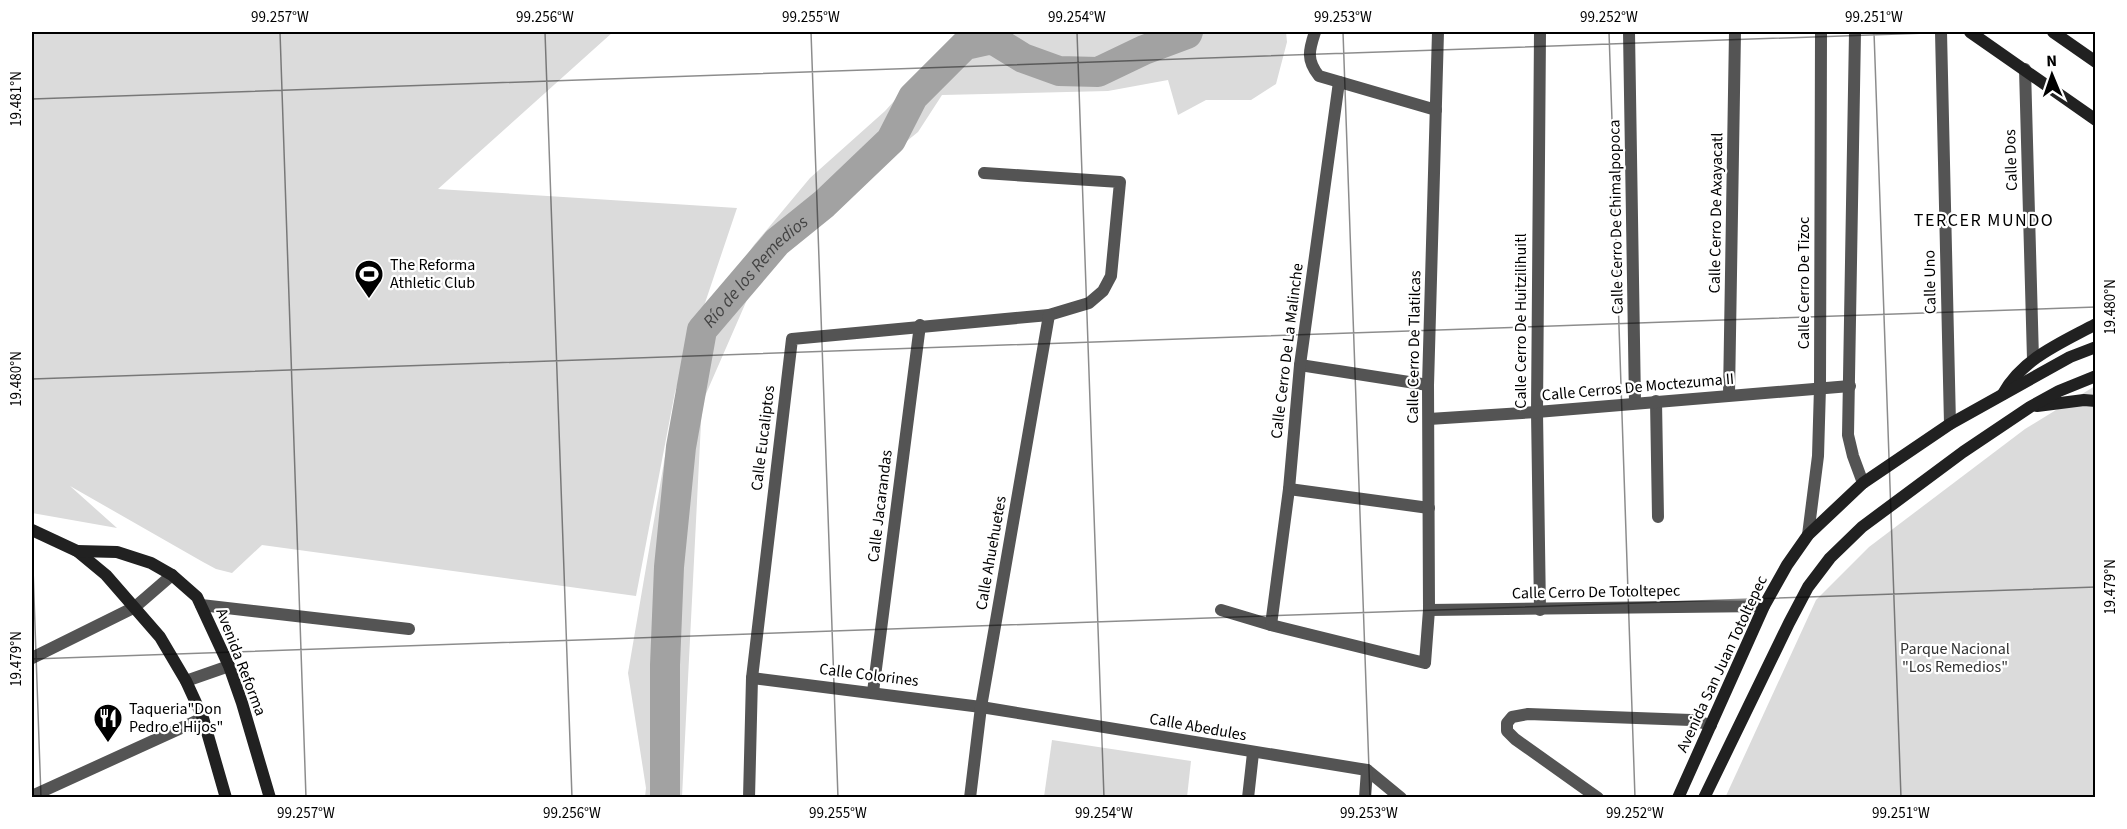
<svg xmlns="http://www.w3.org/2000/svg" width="2127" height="829" font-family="'Source Sans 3',sans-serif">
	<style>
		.green { fill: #dbdbdb }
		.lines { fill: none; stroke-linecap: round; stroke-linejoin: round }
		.river { stroke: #a2a2a2; stroke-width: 30 }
		.minor { stroke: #545454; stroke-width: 12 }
		.tertiary { stroke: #545454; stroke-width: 12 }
		.secondary { stroke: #212121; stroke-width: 12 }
		.ticks { fill: none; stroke: #000; stroke-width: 1.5; stroke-opacity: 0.45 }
		.labels { text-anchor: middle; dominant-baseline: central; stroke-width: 4.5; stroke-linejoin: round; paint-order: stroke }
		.street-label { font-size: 16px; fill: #000; stroke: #fff }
		.poi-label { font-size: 16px; fill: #000; stroke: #fff; text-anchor: start }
		.park-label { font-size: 16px; fill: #323232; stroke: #fff }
		.neighbourhood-label { font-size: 18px; letter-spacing: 1.5px; fill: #000; stroke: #fff }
		.water-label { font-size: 18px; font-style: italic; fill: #434343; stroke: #fff }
		.neatline { fill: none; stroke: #000; stroke-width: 2 }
		.ticks-label { font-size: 15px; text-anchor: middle; fill: #000 }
	</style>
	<rect width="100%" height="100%" fill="#fff"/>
	<g class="green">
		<polygon points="32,32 613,32 438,189 737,208 675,392 636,596 262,545 232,573 216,569 203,562 70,486 117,528 32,513"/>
		<polygon points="965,32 1286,32 1287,42 1276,84 1251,100 1206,100 1178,115 1168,80 1108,91 942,95 918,132 865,175 753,286 702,403 682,797 645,797 646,788 628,673 665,456 703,317 754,245 810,178 885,111 924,68 981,40"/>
		<polygon points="2095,386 2095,797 1725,798 1816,600 1869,547 2025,429"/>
		<polygon points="1052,740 1191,761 1187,797 1044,797"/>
	</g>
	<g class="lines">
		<path class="river" id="s1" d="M665 798V665L669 567 681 447 702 330 777 242 824 204 891 140 913 97 965 45 992 39 1023 58 1059 71 1098 72 1144 50 1187 34 1188 32"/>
		<g class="minor">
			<path d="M1315 32C1309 50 1306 60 1319 76L1436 110"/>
			<polyline points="1540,32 1537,412 1540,610"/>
			<polyline points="1629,32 1635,403"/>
			<polyline points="1855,32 1848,435 1853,456 1863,483"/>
			<polyline points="1941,32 1950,424"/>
			<polyline points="2025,69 2033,359"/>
			<polyline points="1300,365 1428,385"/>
			<polyline points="1729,395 1735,32"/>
			<polyline points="1656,401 1658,517"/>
			<polyline points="1429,419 1537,412 1850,386"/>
			<polyline points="1289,489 1429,508"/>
			<polyline points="1808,535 1818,456 1820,387 1821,32"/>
			<polyline points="201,605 409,629"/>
			<polyline points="1221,610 1271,625 1425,663 1429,610 1428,385 1438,32"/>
			<polyline points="1429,610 1764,606"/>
			<polyline points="1271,625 1289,489 1300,365 1339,82"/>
			<polyline points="32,658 135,607 172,575"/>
			<polyline points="752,678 981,707 1367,770 1401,798"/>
			<polyline points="873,692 920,325"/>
			<polyline points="32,796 203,718"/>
			<polyline points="749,798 752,678 792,339 1049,315 1089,303 1103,291 1111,276 1120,182 984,173"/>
			<polyline points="970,798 981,707 1049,315"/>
			<polyline points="1248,798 1253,753"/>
			<polyline points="1365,798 1367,770"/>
			<polyline points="1598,798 1515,739 1507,731 1507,723 1512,717 1528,714 1691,720 1711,725"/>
		</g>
		<polyline class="tertiary" points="186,681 229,666"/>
		<g class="secondary">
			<polyline points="1970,32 2096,120"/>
			<polyline points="2053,32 2096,62"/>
			<path d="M2003 394C2023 358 2061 343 2096 324"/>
			<polyline points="2037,406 2084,400 2096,401"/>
			<polyline points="32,530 77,551 106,575 160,637 186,681 203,718 226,798"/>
			<polyline points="77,551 117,552 151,563 172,575 197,597 229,666 242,703 270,798"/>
			<polyline points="1678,798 1764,606 1787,565 1808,535 1863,483 1950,424 2070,357 2096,347"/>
			<polyline points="1704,798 1789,623 1808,587 1830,558 1862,527 1963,452 2030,407 2059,391 2096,376"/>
		</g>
	</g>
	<path class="ticks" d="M280 32 306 798M545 32 572 798M811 32 838 798M1077 32 1104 798M1343 32 1370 798M1609 32 1635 798M1874 32 1901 798M32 99 1955 32M32 379 2096 307M32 539 41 798M32 659 2096 587"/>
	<defs>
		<g id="stadium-pin" transform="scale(1.5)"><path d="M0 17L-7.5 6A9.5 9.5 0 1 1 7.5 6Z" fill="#000" stroke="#fff"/><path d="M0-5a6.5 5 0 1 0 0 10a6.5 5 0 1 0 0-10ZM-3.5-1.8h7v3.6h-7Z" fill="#fff"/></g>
		<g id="restaurant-pin" transform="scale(1.5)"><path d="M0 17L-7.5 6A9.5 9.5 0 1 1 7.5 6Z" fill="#000" stroke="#fff"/><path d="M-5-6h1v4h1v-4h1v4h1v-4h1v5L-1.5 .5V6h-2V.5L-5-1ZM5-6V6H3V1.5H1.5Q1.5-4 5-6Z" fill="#fff"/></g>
	</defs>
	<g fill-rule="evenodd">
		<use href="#stadium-pin" x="369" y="274"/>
		<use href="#restaurant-pin" x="108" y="718"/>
	</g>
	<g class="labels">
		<g class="street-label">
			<text transform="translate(2011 160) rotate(-92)">Calle Dos</text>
			<text transform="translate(1716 213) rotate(-89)">Calle Cerro De Axayacatl</text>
			<text transform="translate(1616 217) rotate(-91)">Calle Cerro De Chimalpopoca</text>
			<text transform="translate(1930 282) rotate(-91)">Calle Uno</text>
			<text transform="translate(1804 283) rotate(-90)">Calle Cerro De Tizoc</text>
			<text transform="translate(1521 321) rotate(-90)">Calle Cerro De Huitzilihuitl</text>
			<text transform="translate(1414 347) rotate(-89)">Calle Cerro De Tlatilcas</text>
			<text transform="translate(1287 351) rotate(-83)">Calle Cerro De La Malinche</text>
			<text transform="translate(1638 387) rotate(-5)">Calle Cerros De Moctezuma II</text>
			<text transform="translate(763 438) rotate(-83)">Calle Eucaliptos</text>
			<text transform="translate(880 506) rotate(-83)">Calle Jacarandas</text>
			<text transform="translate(991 553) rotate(-80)">Calle Ahuehuetes</text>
			<text transform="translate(1596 592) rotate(-1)">Calle Cerro De Totoltepec</text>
			<text transform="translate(241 662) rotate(69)">Avenida Reforma</text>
			<text transform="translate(1722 664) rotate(-65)">Avenida San Juan Totoltepec</text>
			<text transform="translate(869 675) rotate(7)">Calle Colorines</text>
			<text transform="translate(1198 727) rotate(10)">Calle Abedules</text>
		</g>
		<g class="poi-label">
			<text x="390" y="265">The Reforma<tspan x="390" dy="18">Athletic Club</tspan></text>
			<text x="129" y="709">Taqueria"Don<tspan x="129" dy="18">Pedro e Hijos"</tspan></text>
		</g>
		<g class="park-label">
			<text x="1955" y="649">Parque Nacional<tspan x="1955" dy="18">"Los Remedios"</tspan></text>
		</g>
		<g class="neighbourhood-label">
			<text x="1984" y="220">TERCER MUNDO</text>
		</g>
		<g class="water-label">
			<text stroke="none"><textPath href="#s1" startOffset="550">Río de los Remedios</textPath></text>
		</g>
	</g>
	<rect width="2127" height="829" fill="none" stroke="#ffffff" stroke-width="66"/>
	<g transform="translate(2052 75) rotate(358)" stroke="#ffffff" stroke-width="4.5" paint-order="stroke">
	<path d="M0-4.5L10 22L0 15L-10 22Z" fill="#000000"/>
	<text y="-9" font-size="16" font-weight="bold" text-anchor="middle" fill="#000000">N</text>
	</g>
	<rect x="33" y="33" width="2061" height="763" class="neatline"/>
	<g class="ticks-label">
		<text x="280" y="22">99.257°W</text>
		<text x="545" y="22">99.256°W</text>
		<text x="811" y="22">99.255°W</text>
		<text x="1077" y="22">99.254°W</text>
		<text x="1343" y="22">99.253°W</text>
		<text x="1609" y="22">99.252°W</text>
		<text x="1874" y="22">99.251°W</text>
		<text transform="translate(16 99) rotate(-90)" y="5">19.481°N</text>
		<text transform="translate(2110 307) rotate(-90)" y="5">19.480°N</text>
		<text transform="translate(16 379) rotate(-90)" y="5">19.480°N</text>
		<text transform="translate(2110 587) rotate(-90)" y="5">19.479°N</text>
		<text transform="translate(16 659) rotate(-90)" y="5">19.479°N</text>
		<text x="306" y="818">99.257°W</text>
		<text x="572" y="818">99.256°W</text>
		<text x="838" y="818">99.255°W</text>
		<text x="1104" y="818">99.254°W</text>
		<text x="1369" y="818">99.253°W</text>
		<text x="1635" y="818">99.252°W</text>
		<text x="1901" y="818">99.251°W</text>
	</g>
</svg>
